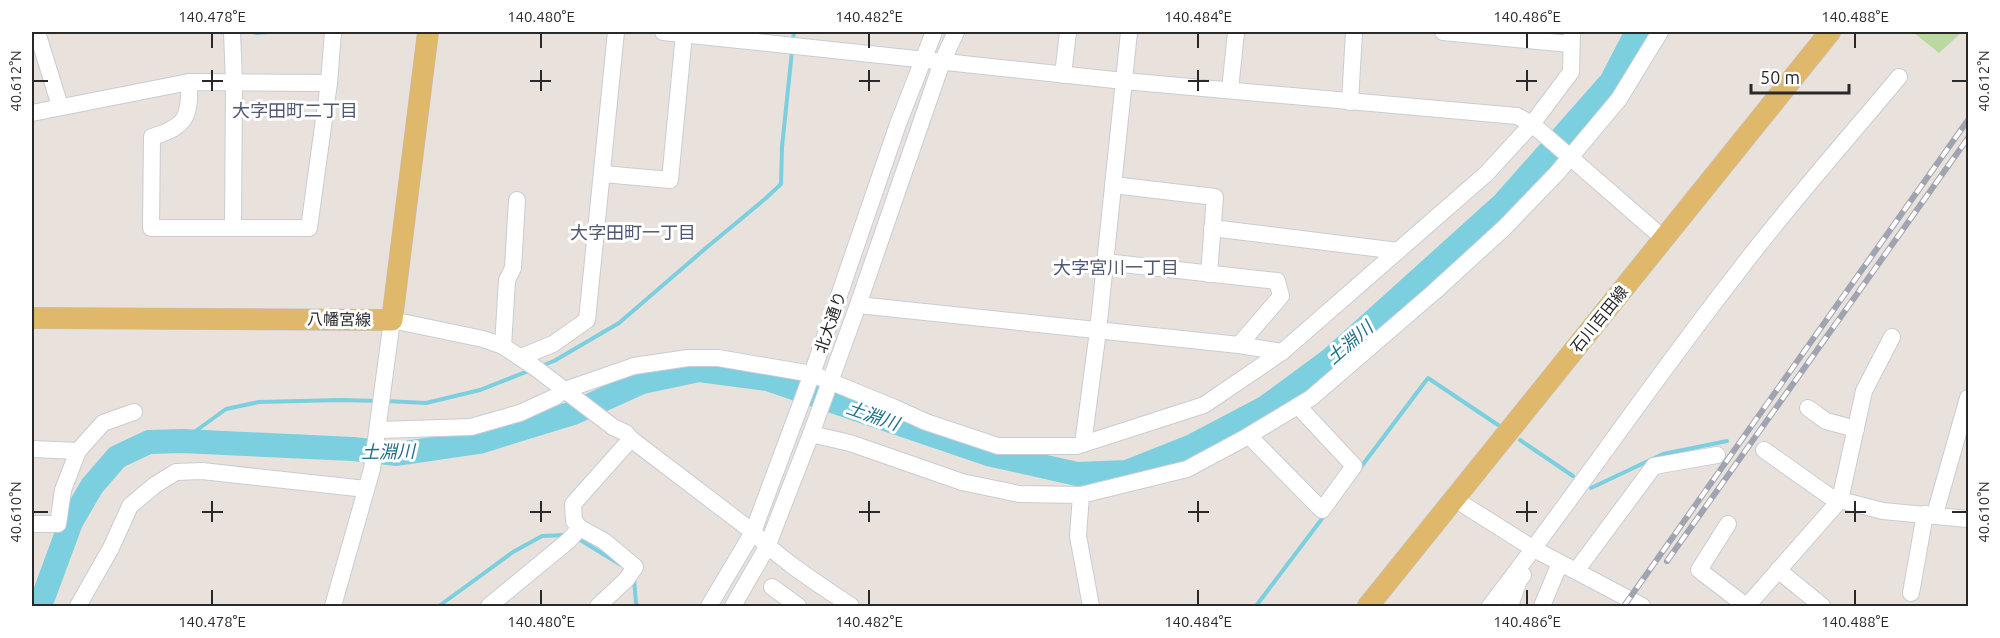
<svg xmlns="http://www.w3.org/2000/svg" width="2000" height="638" font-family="Ubuntu,'Noto Sans JP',sans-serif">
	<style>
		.green { fill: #b9d99f }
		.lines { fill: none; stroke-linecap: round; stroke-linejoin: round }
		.stream { stroke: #7bcfdf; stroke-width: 4 }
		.river { stroke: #7bcfdf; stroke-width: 24 }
		.minor-casing { stroke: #c8ccd5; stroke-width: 18 }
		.major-casing { stroke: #c3c3c3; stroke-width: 22 }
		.minor { stroke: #fff; stroke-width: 16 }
		.major { stroke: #dfb86c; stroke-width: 21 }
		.rail-casing { stroke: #a0a4b1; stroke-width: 6 }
		.rail { stroke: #fff; stroke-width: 4; stroke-dasharray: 11; stroke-linecap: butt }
		.ticks { fill: none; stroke: #292929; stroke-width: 2 }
		.labels { text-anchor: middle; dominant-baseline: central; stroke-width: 6; stroke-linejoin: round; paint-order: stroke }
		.street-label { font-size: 16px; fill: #292929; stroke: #fff }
		.neighbourhood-label { font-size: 18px; fill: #4f5973; stroke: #fff }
		.water-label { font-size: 18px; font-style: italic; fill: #1d6e88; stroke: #fff }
		.neatline { fill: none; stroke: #292929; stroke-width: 2 }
		.ticks-label { font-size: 15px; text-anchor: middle; fill: #292929 }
	</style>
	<rect width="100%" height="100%" fill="#e9e2dc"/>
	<polygon class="green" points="1913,32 1962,32 1939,53"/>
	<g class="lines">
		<g class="stream">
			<polyline points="253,32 257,33 268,32"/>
			<polyline points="793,40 794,32"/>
			<polyline points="541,366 554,361 619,323 706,248 765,199 781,184 782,147 792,51"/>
			<polyline points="385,401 426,403 480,390 531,370"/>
			<polyline points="1520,440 1573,476"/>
			<polyline points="182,441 226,409 259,402 342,400 378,401"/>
			<polyline points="1361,467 1428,378 1501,427"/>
			<polyline points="1591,488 1663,454 1727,441"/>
			<polyline points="577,538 621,565"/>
			<polyline points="634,579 636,603 638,606"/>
			<polyline points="439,606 513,552 542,536 566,535"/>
			<polyline points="1256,606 1324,516"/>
		</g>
		<polyline class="river" points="40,606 71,522 92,486 117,457 149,442 182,441 353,449 397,454 479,442 573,413 642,382 699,370 767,379 988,454 1077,474 1127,472 1190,447 1266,407 1330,360 1503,204 1611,82 1637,32"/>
		<g class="minor-casing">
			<g id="minor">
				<polyline points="37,32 60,106"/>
				<polyline points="232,32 234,82 233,228"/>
				<polyline points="663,32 1124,81 1517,116 1532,124 1663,238"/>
				<polyline points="1443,32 1570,44"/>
				<polyline points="1063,75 1068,32"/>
				<path d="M189 82C190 117 187 126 152 137L151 228H309L329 83 333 32"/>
				<polyline points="1230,90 1236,32"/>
				<polyline points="1350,102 1354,32"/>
				<polyline points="32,113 189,82 329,83"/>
				<polyline points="603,174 670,180 684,34"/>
				<polyline points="1113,185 1215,197 1209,274"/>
				<polyline points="1212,228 1398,251"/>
				<polyline points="1105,262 1277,281 1281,296 1239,345"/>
				<polyline points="858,305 1239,345 1282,352"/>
				<polyline points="503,346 507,280 513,268 517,200"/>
				<polyline points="521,357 553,344 587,320 616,32"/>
				<polyline points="1808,408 1826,421 1856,429"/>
				<polyline points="379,430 471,427 520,413 555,397 565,390 634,366 688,358 718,358 812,374 895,408 926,422 998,446 1077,446 1204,405 1282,352 1486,174 1532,124 1571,72 1572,32"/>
				<polyline points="811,434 850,443 962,482 1019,494 1081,495 1187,469 1243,439 1311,398 1434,292 1504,228 1557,173 1619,99 1660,32"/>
				<polyline points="1249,436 1322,510 1354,466 1298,406"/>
				<polyline points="1083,444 1098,331 1129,32"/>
				<polyline points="32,449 78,451"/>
				<polyline points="1764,450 1829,496 1840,500 1864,391 1892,337"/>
				<polyline points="1081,495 1078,536 1091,606"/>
				<polyline points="1453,498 1534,549 1642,606"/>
				<polyline points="1935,514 1968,398"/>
				<polyline points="32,524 58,524 63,490 78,451 103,423 134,412"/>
				<polyline points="1728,524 1699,570 1746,606"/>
				<polyline points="1778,570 1822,606"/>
				<polyline points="1576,571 1654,466 1717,455"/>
				<polyline points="772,587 798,606"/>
				<polyline points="1911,593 1925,514"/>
				<polyline points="78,606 111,548 130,506 155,485 176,472 202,471 366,489"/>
				<path d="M333 606 372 469 392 320 483 339 503 346 533 366 613 427 626 433 631 439 753 532C782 561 817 583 851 606"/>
				<polyline points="489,606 568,541 580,528"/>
				<polyline points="598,606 626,580 635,567 604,541 580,528 574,521 573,504 631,439"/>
				<polyline points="709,606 753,532 812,374 898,124 934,32"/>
				<polyline points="733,606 767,547 811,434 858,305 942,62 956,32"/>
				<path d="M1490 606C1573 498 1650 385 1734 277 1786 208 1844 143 1899 77"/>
				<polyline points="1510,606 1519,580 1523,575"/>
				<polyline points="1542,606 1560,563"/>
				<polyline points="1747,606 1840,500 1883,511 1968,519"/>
			</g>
		</g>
		<g class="major-casing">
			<g id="major">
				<polyline points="32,318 392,320 428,32"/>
				<polyline points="1368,606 1830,32"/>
			</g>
		</g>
		<use href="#minor" class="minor"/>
		<use href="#major" class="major"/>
		<g class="rail-casing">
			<g id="rail">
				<polyline points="1667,561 1968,138"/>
				<polyline points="1624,606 1968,120"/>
			</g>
		</g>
		<use href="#rail" class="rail"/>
	</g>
	<path class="ticks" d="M212 33V48M541 33V48M869 33V48M1198 33V48M1527 33V48M1855 33V48M212 70V91M541 70V91M869 70V91M1198 70V91M1527 70V91M33 81H48M202 81H223M530 81H551M859 81H880M1188 81H1209M1516 81H1537M1952 81H1967M212 501V522M541 501V522M869 501V522M1198 501V522M1527 501V522M1855 501V522M33 512H48M202 512H223M530 512H551M859 512H880M1188 512H1209M1516 512H1537M1845 512H1866M1952 512H1967M212 590V605M541 590V605M869 590V605M1198 590V605M1527 590V605M1855 590V605"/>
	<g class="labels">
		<g class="street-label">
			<text transform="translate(339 319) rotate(1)">八幡宮線</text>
			<text transform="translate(1599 319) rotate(-51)">石川百田線</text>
			<text transform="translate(830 322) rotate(-71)">北大通り</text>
		</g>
		<g class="neighbourhood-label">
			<text x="295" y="110">大字田町二丁目</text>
			<text x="633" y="232">大字田町一丁目</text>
			<text x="1116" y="267">大字宮川一丁目</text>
		</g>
		<g class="water-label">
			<text transform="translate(1349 342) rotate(-41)">土淵川</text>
			<text transform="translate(873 415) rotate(19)">土淵川</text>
			<text transform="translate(388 451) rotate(-1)">土淵川</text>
		</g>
	</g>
	<rect width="2000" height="638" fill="none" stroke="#ffffff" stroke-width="66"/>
	<path d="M1751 84v9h98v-9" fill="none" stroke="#292929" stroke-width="3"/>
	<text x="1760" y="84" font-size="18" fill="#292929" stroke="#ffffff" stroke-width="4.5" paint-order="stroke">50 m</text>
	<rect x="33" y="33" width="1934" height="572" class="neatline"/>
	<g class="ticks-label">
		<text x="212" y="22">140.478°E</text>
		<text x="541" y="22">140.480°E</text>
		<text x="869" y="22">140.482°E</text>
		<text x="1198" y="22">140.484°E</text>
		<text x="1527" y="22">140.486°E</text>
		<text x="1855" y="22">140.488°E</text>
		<text transform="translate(16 81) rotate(-90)" y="5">40.612°N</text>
		<text transform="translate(1984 81) rotate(-90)" y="5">40.612°N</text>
		<text transform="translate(16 512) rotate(-90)" y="5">40.610°N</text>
		<text transform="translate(1984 512) rotate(-90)" y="5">40.610°N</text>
		<text x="212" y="627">140.478°E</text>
		<text x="541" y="627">140.480°E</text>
		<text x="869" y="627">140.482°E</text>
		<text x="1198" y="627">140.484°E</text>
		<text x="1527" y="627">140.486°E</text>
		<text x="1855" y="627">140.488°E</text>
	</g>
</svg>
